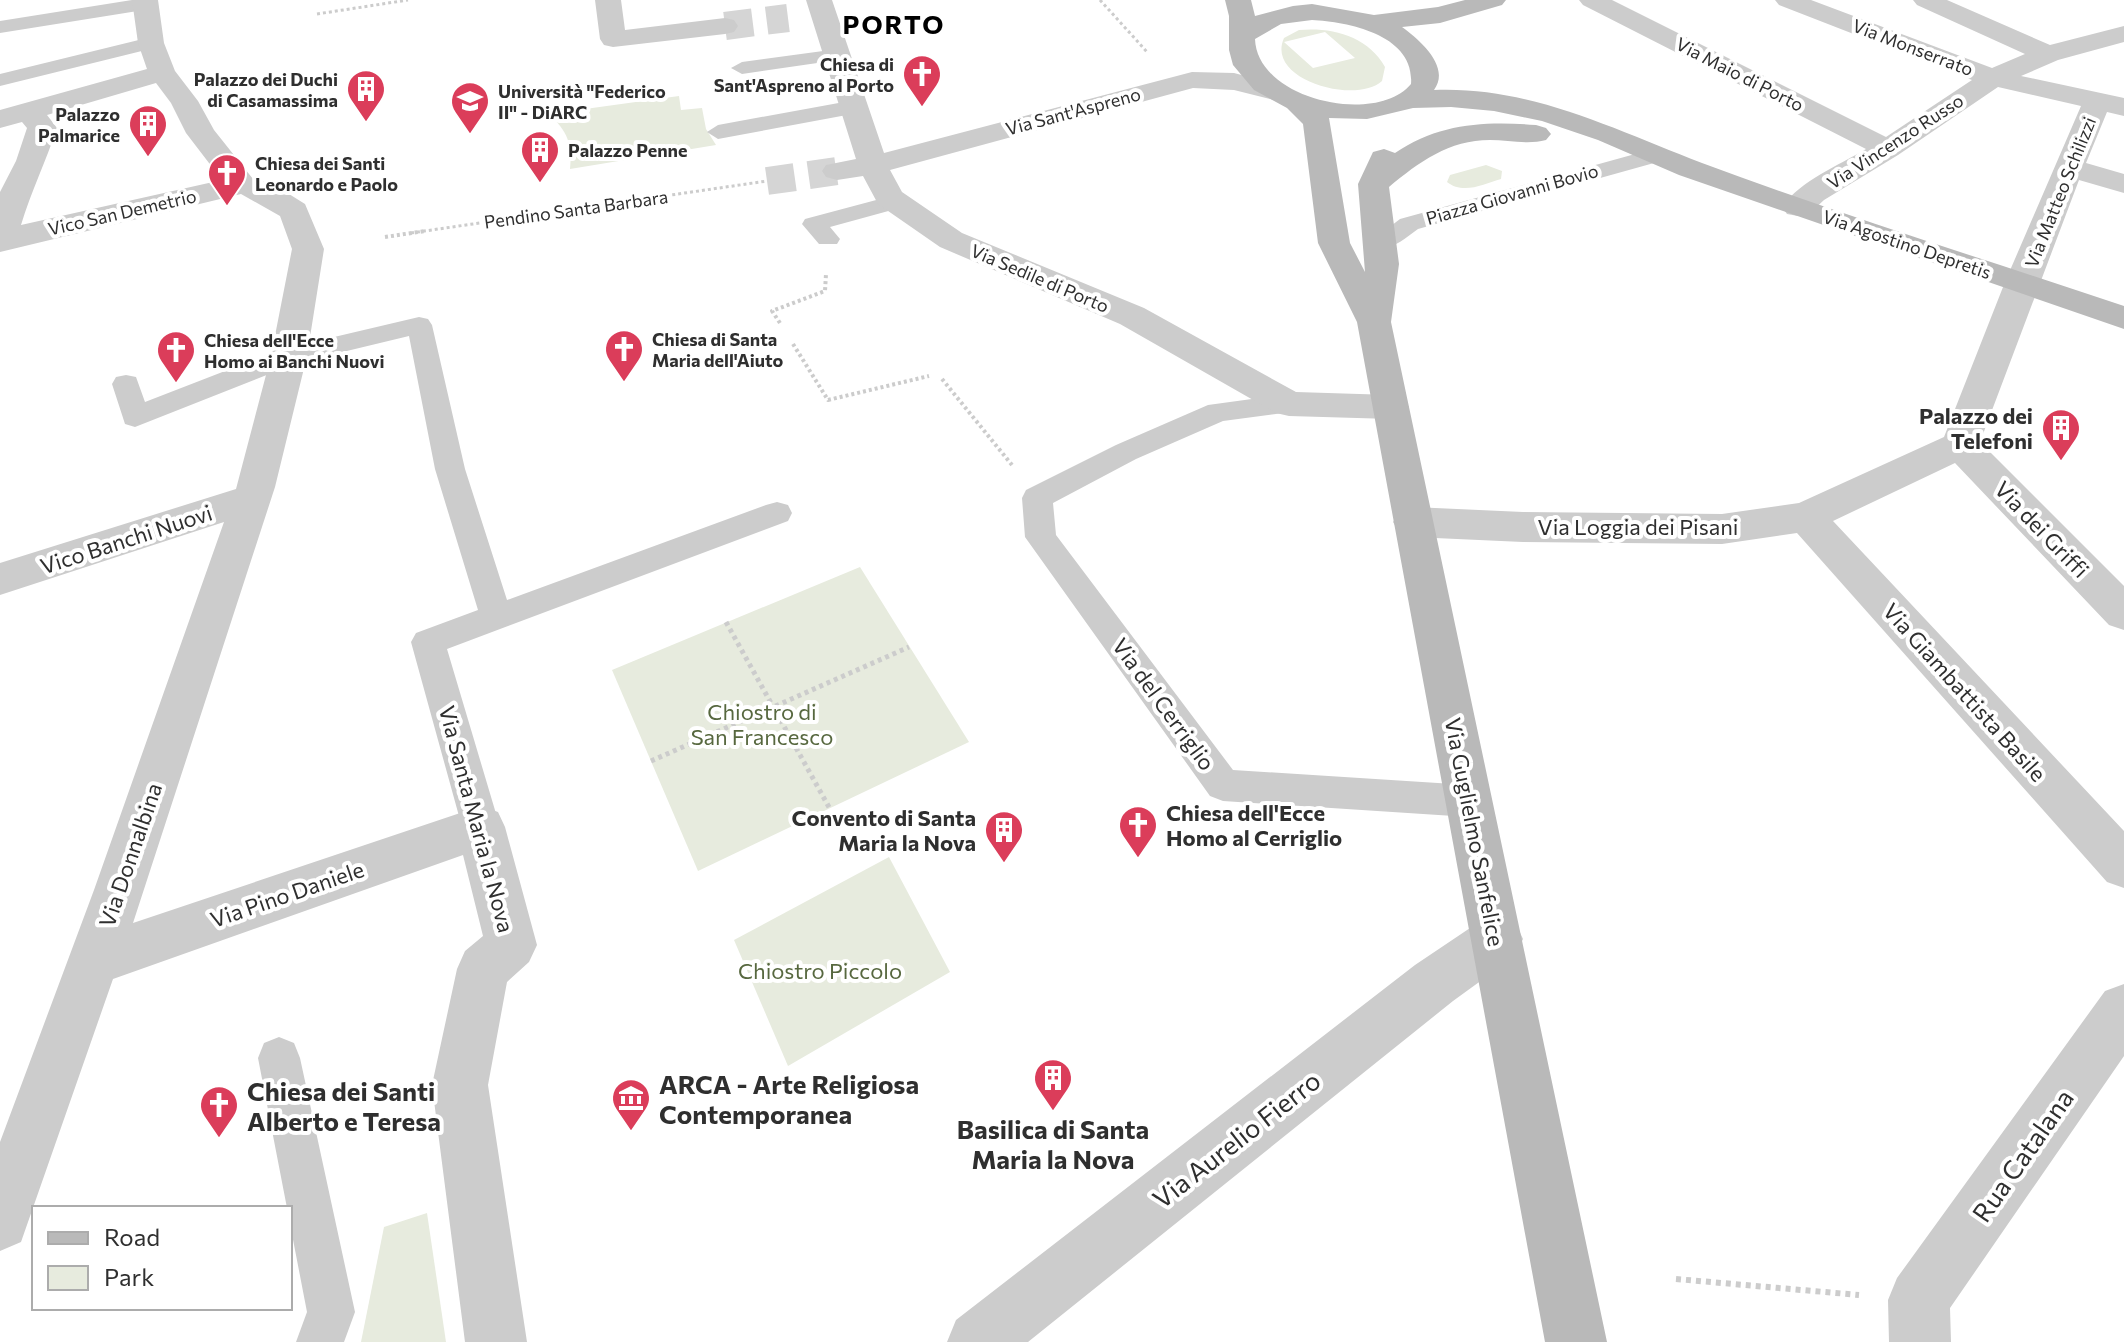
<svg xmlns="http://www.w3.org/2000/svg" width="2124" height="1342" font-family="Commissioner,sans-serif">
	<style>
		.green { fill: #e7ebde; fill-rule: evenodd }
		.lines { fill: none; stroke-linecap: round; stroke-linejoin: round }
		.street-tunnel { stroke: #d5d5d5; stroke-width: 28; stroke-dasharray: 28 14; stroke-linecap: butt }
		.path-far3 { stroke: #ccc; stroke-width: 3; stroke-dasharray: 3 3; stroke-linecap: butt }
		.path-far2 { stroke: #ccc; stroke-width: 4; stroke-dasharray: 3 3; stroke-linecap: butt }
		.path-far1 { stroke: #ccc; stroke-width: 5; stroke-dasharray: 4 4; stroke-linecap: butt }
		.path { stroke: #ccc; stroke-width: 6; stroke-dasharray: 5 5; stroke-linecap: butt }
		.lane { fill: #ccc; fill-rule: evenodd }
		.street { fill: #ccc; fill-rule: evenodd }
		.secondary { fill: #b9b9b9; fill-rule: evenodd }
		.labels { text-anchor: middle; dominant-baseline: central; stroke-width: 8; stroke-linejoin: round; paint-order: stroke }
		.far-street-label { font-size: 18px; fill: #2f2f2f; stroke: #fff }
		.far-poi-label { font-size: 18px; font-weight: bold; fill: #2f2f2f; stroke: #fff; text-anchor: start }
		.poi-label { font-size: 22px; font-weight: bold; fill: #2f2f2f; stroke: #fff; text-anchor: end }
		.street-label { font-size: 22px; fill: #2f2f2f; stroke: #fff }
		.park-label { font-size: 22px; fill: #57683f; stroke: #fff }
		.far-district-label { font-size: 26px; font-weight: bold; letter-spacing: 2px; fill: #000; stroke: #fff }
		.near-poi-label { font-size: 26px; font-weight: bold; fill: #2f2f2f; stroke: #fff; text-anchor: start }
		.near-street-label { font-size: 26px; fill: #2f2f2f; stroke: #fff }
	</style>
	<rect width="100%" height="100%" fill="#fff"/>
	<g class="green">
		<path d="M1299 30C1332 27 1368 36 1385 67L1382 81C1356 105 1265 80 1284 38ZM1325 32 1355 58 1313 68 1284 42Z"/>
		<path d="M679 96 681 110 702 108 706 129 716 145 570 169C573 144 567 131 549 114Z"/>
		<path d="M1486 165 1502 171 1501 179C1484 184 1463 195 1447 182L1450 175Z"/>
		<polygon points="860,567 969,742 698,871 612,670"/>
		<polygon points="889,857 950,972 788,1066 734,940"/>
		<polygon points="427,1213 446,1342 361,1342 384,1227"/>
	</g>
	<g class="lines">
		<g class="street-tunnel">
			<polyline points="725,26 788,18"/>
			<polyline points="767,181 837,171"/>
		</g>
		<g class="path-far3">
			<polyline points="1100,0 1148,53"/>
			<polyline points="317,14 408,0"/>
			<polyline points="411,233 767,181"/>
		</g>
		<g class="path-far2">
			<polyline points="385,237 425,231"/>
			<polyline points="780,323 772,311 825,291 826,274"/>
			<polyline points="793,344 828,400 929,376"/>
			<polyline points="942,379 1012,465"/>
		</g>
		<g class="path-far1">
			<polyline points="726,622 830,809"/>
			<polyline points="651,761 909,647"/>
		</g>
		<polyline class="path" points="1676,1279 1859,1295"/>
		<g class="lane">
			<polygon points="132,0 151,0 154,4 144,10 0,33 0,21"/>
			<polygon points="151,37 158,39 161,43 158,47 0,86 0,74"/>
			<polygon points="838,49 848,55 845,59 742,74 731,68 742,62"/>
			<polygon points="855,100 863,102 866,107 863,112 718,139 707,132 718,125"/>
			<path d="M1646 151 1654 153 1658 158 1654 163 1418 229C1404 239 1391 252 1373 247L1370 242 1400 219Z"/>
			<polygon points="895,195 903,197 907,202 903,207 830,227 840,239 837,244 819,244 802,224 805,219"/>
			<polygon points="419,317 428,319 432,325 465,469 507,600 766,505 777,502 788,505 792,513 788,521 447,649 500,827 494,839 481,844 468,839 462,827 411,642 416,633 478,610 435,469 409,336 297,363 135,427 125,424 112,384 116,377 126,375 136,377 145,402 279,350"/>
			<polygon points="1289,394 1299,397 1303,404 1299,411 1223,421 1136,459 1053,503 1056,535 1233,770 1469,785 1482,790 1487,801 1482,812 1469,817 1223,801 1210,796 1025,537 1022,498 1026,490 1116,445 1208,405"/>
			<polygon points="279,1037 294,1043 300,1058 355,1312 344,1342 296,1342 307,1312 290,1224 290,1208 287,1208 258,1058 264,1043"/>
		</g>
		<g class="street">
			<path d="M132 0H158L164 43 175 71 198 101 214 130 253 179 273 184 305 204 324 249 307 356 275 487 133 923 481 806 498 812 505 827 537 945 529 962 507 982 488 1085 527 1342H465L432 1085 457 969 465 951 483 936 463 855 113 979 21 1242 0 1251V1142L94 890 224 522 0 595V563L236 489 271 356 292 249 280 216 241 194 0 252V192L16 161 27 128 22 122 0 128V110L147 69 138 43ZM156 83 171 103 186 133 222 180 21 225C31 192 46 161 57 128L47 115Z"/>
			<polygon points="595,0 621,0 625,30 725,18 734,20 738,26 734,32 725,34 613,47 604,45 600,39"/>
			<polygon points="806,0 832,0 884,153 1192,72 1234,73 1284,86 1288,92 1284,98 1274,100 1234,90 1193,88 890,170 902,192 962,233 1144,308 1296,392 1391,395 1404,398 1409,407 1404,416 1391,419 1289,416 1276,413 1120,324 940,247 878,204 863,176 837,180 826,177 822,171 826,165 856,159"/>
			<path d="M1579 0H1612L1886 137 1972 80 1779 5 1775 0H1811L1992 68 2025 54 1917 5 1913 0H1947L2050 45 2124 26V42L2058 60 2021 76 2124 98V116L2107 112 2086 163 2124 174V193L2079 180 1980 442 2124 586V630L2109 625 1955 463 1833 521 2124 831V888L2107 882 1797 533 1722 544 1523 542 1413 537 1399 532 1393 522 1399 512 1413 507 1523 512 1722 514 1799 503 1944 437 2005 282 2081 106 1998 87 1898 155 1824 200 1809 214 1798 216 1787 214 1782 207C1801 180 1838 166 1866 149L1583 5Z"/>
			<polygon points="1497,915 1515,922 1523,939 1515,956 1453,1001 1028,1342 947,1342 956,1320 1415,965 1479,922"/>
			<polygon points="2124,984 2124,1056 1950,1308 1951,1342 1889,1342 1888,1300 1897,1278 2105,991"/>
		</g>
		<path class="secondary" d="M1225 0H1251L1255 16 1293 6 1312 4 1374 15 1438 7 1465 0H1506L1502 5 1440 23 1402 27C1420 40 1451 67 1434 90 1531 86 1615 130 1702 163 1841 215 1984 259 2124 306V329L1679 175 1598 140 1542 121 1494 111 1451 107 1413 108 1367 119 1329 118 1350 243 1365 272 1358 184 1373 152 1384 149 1395 153C1439 123 1485 121 1536 125L1546 128 1551 134 1546 140C1528 145 1508 140 1490 140 1449 140 1419 162 1389 187L1399 264 1391 322 1607 1342H1545L1357 322 1318 243 1303 124 1287 108 1254 90 1233 65 1229 50V16ZM1312 20C1349 22 1415 35 1411 84 1376 126 1257 100 1255 39L1281 24Z"/>
	</g>
	<defs>
		<g id="church-pin" transform="scale(2)"><path d="M0 17L-7.5 6A9.5 9.5 0 1 1 7.5 6Z" fill="#db3d5a" stroke="#fff"/><path d="M-1.2-6h2.4v3.5h3.3v2.4h-3.3V6h-2.4V-.1h-3.3v-2.4h3.3Z" fill="#fff"/></g>
		<g id="building-pin" transform="scale(2)"><path d="M0 17L-7.5 6A9.5 9.5 0 1 1 7.5 6Z" fill="#db3d5a" stroke="#fff"/><path d="M-4-6H4V6H1V3H-1V6H-4ZM-2.5-4.3h1.7v1.8h-1.7ZM.8-4.3h1.7v1.8H.8ZM-2.5-1h1.7V.8h-1.7ZM.8-1h1.7V.8H.8Z" fill="#fff"/></g>
		<g id="university-pin" transform="scale(2)"><path d="M0 17L-7.5 6A9.5 9.5 0 1 1 7.5 6Z" fill="#db3d5a" stroke="#fff"/><path d="M0-5L7-2L0 1L-7-2ZM-4 1L0 2.5L4 1V4Q0 6-4 4Z" fill="#fff"/></g>
		<g id="museum-pin" transform="scale(2)"><path d="M0 17L-7.5 6A9.5 9.5 0 1 1 7.5 6Z" fill="#db3d5a" stroke="#fff"/><path d="M0-6L6-3V-2H-6V-3ZM-5-1h2V3h-2ZM-1-1h2V3h-2ZM3-1h2V3H3ZM-6 4H6V6H-6Z" fill="#fff"/></g>
	</defs>
	<g fill-rule="evenodd">
		<use href="#church-pin" x="922" y="74"/>
		<use href="#building-pin" x="366" y="89"/>
		<use href="#university-pin" x="470" y="101"/>
		<use href="#building-pin" x="148" y="124"/>
		<use href="#building-pin" x="540" y="150"/>
		<use href="#church-pin" x="227" y="173"/>
		<use href="#church-pin" x="624" y="349"/>
		<use href="#church-pin" x="176" y="350"/>
		<use href="#building-pin" x="2061" y="428"/>
		<use href="#church-pin" x="1138" y="825"/>
		<use href="#building-pin" x="1004" y="830"/>
		<use href="#building-pin" x="1053" y="1078"/>
		<use href="#museum-pin" x="631" y="1098"/>
		<use href="#church-pin" x="219" y="1105"/>
	</g>
	<g class="labels">
		<g class="far-street-label">
			<text transform="translate(1913 47) rotate(21)">Via Monserrato</text>
			<text transform="translate(1740 74) rotate(27)">Via Maio di Porto</text>
			<text transform="translate(1073 111) rotate(-15)">Via Sant'Aspreno</text>
			<text transform="translate(1895 141) rotate(-33)">Via Vincenzo Russo</text>
			<text transform="translate(2060 192) rotate(-68)">Via Matteo Schilizzi</text>
			<text transform="translate(1512 194) rotate(-16)">Piazza Giovanni Bovio</text>
			<text transform="translate(576 209) rotate(-8)">Pendino Santa Barbara</text>
			<text transform="translate(122 212) rotate(-13)">Vico San Demetrio</text>
			<text transform="translate(1907 244) rotate(19)">Via Agostino Depretis</text>
			<text transform="translate(1040 278) rotate(23)">Via Sedile di Porto</text>
		</g>
		<g class="far-poi-label">
			<text x="894" y="64" text-anchor="end">Chiesa di<tspan x="894" dy="21">Sant'Aspreno al Porto</tspan></text>
			<text x="338" y="79" text-anchor="end">Palazzo dei Duchi<tspan x="338" dy="21">di Casamassima</tspan></text>
			<text x="498" y="91">Università "Federico<tspan x="498" dy="21">II" - DiARC</tspan></text>
			<text x="120" y="114" text-anchor="end">Palazzo<tspan x="120" dy="21">Palmarice</tspan></text>
			<text x="568" y="150">Palazzo Penne</text>
			<text x="255" y="163">Chiesa dei Santi<tspan x="255" dy="21">Leonardo e Paolo</tspan></text>
			<text x="652" y="339">Chiesa di Santa<tspan x="652" dy="21">Maria dell'Aiuto</tspan></text>
			<text x="204" y="340">Chiesa dell'Ecce<tspan x="204" dy="21">Homo ai Banchi Nuovi</tspan></text>
		</g>
		<g class="poi-label">
			<text x="2033" y="415">Palazzo dei<tspan x="2033" dy="25">Telefoni</tspan></text>
			<text x="1166" y="812" text-anchor="start">Chiesa dell'Ecce<tspan x="1166" dy="25">Homo al Cerriglio</tspan></text>
			<text x="976" y="817">Convento di Santa<tspan x="976" dy="25">Maria la Nova</tspan></text>
		</g>
		<g class="street-label">
			<text x="1638" y="526">Via Loggia dei Pisani</text>
			<text transform="translate(2042 529) rotate(46)">Via dei Griffi</text>
			<text transform="translate(126 539) rotate(-18)">Vico Banchi Nuovi</text>
			<text transform="translate(1965 692) rotate(48)">Via Giambattista Basile</text>
			<text transform="translate(1164 704) rotate(54)">Via del Cerriglio</text>
			<text transform="translate(477 819) rotate(75)">Via Santa Maria la Nova</text>
			<text transform="translate(1475 832) rotate(79)">Via Guglielmo Sanfelice</text>
			<text transform="translate(130 855) rotate(-71)">Via Donnalbina</text>
			<text transform="translate(287 894) rotate(-19)">Via Pino Daniele</text>
		</g>
		<g class="park-label">
			<text x="762" y="711">Chiostro di<tspan x="762" dy="25">San Francesco</tspan></text>
			<text x="820" y="970">Chiostro Piccolo</text>
		</g>
		<g class="far-district-label">
			<text x="894" y="23">PORTO</text>
		</g>
		<g class="near-poi-label">
			<text x="659" y="1083">ARCA - Arte Religiosa<tspan x="659" dy="30">Contemporanea</tspan></text>
			<text x="247" y="1090">Chiesa dei Santi<tspan x="247" dy="30">Alberto e Teresa</tspan></text>
			<text x="1053" y="1128" text-anchor="middle">Basilica di Santa<tspan x="1053" dy="30">Maria la Nova</tspan></text>
		</g>
		<g class="near-street-label">
			<text transform="translate(1236 1139) rotate(-38)">Via Aurelio Fierro</text>
			<text transform="translate(2022 1155) rotate(-55)">Rua Catalana</text>
		</g>
	</g>
	<rect x="32" y="1206" width="260" height="104" fill="#ffffff" stroke="#acacac" stroke-width="2"/>
	<rect x="48" y="1232" width="40" height="12" fill="#b9b9b9" stroke="#acacac" stroke-width="2"/>
	<text x="104" y="1246" font-size="24" fill="#2f2f2f">Road</text>
	<rect x="48" y="1266" width="40" height="24" fill="#e7ebde" stroke="#acacac" stroke-width="2"/>
	<text x="104" y="1286" font-size="24" fill="#2f2f2f">Park</text>
</svg>
